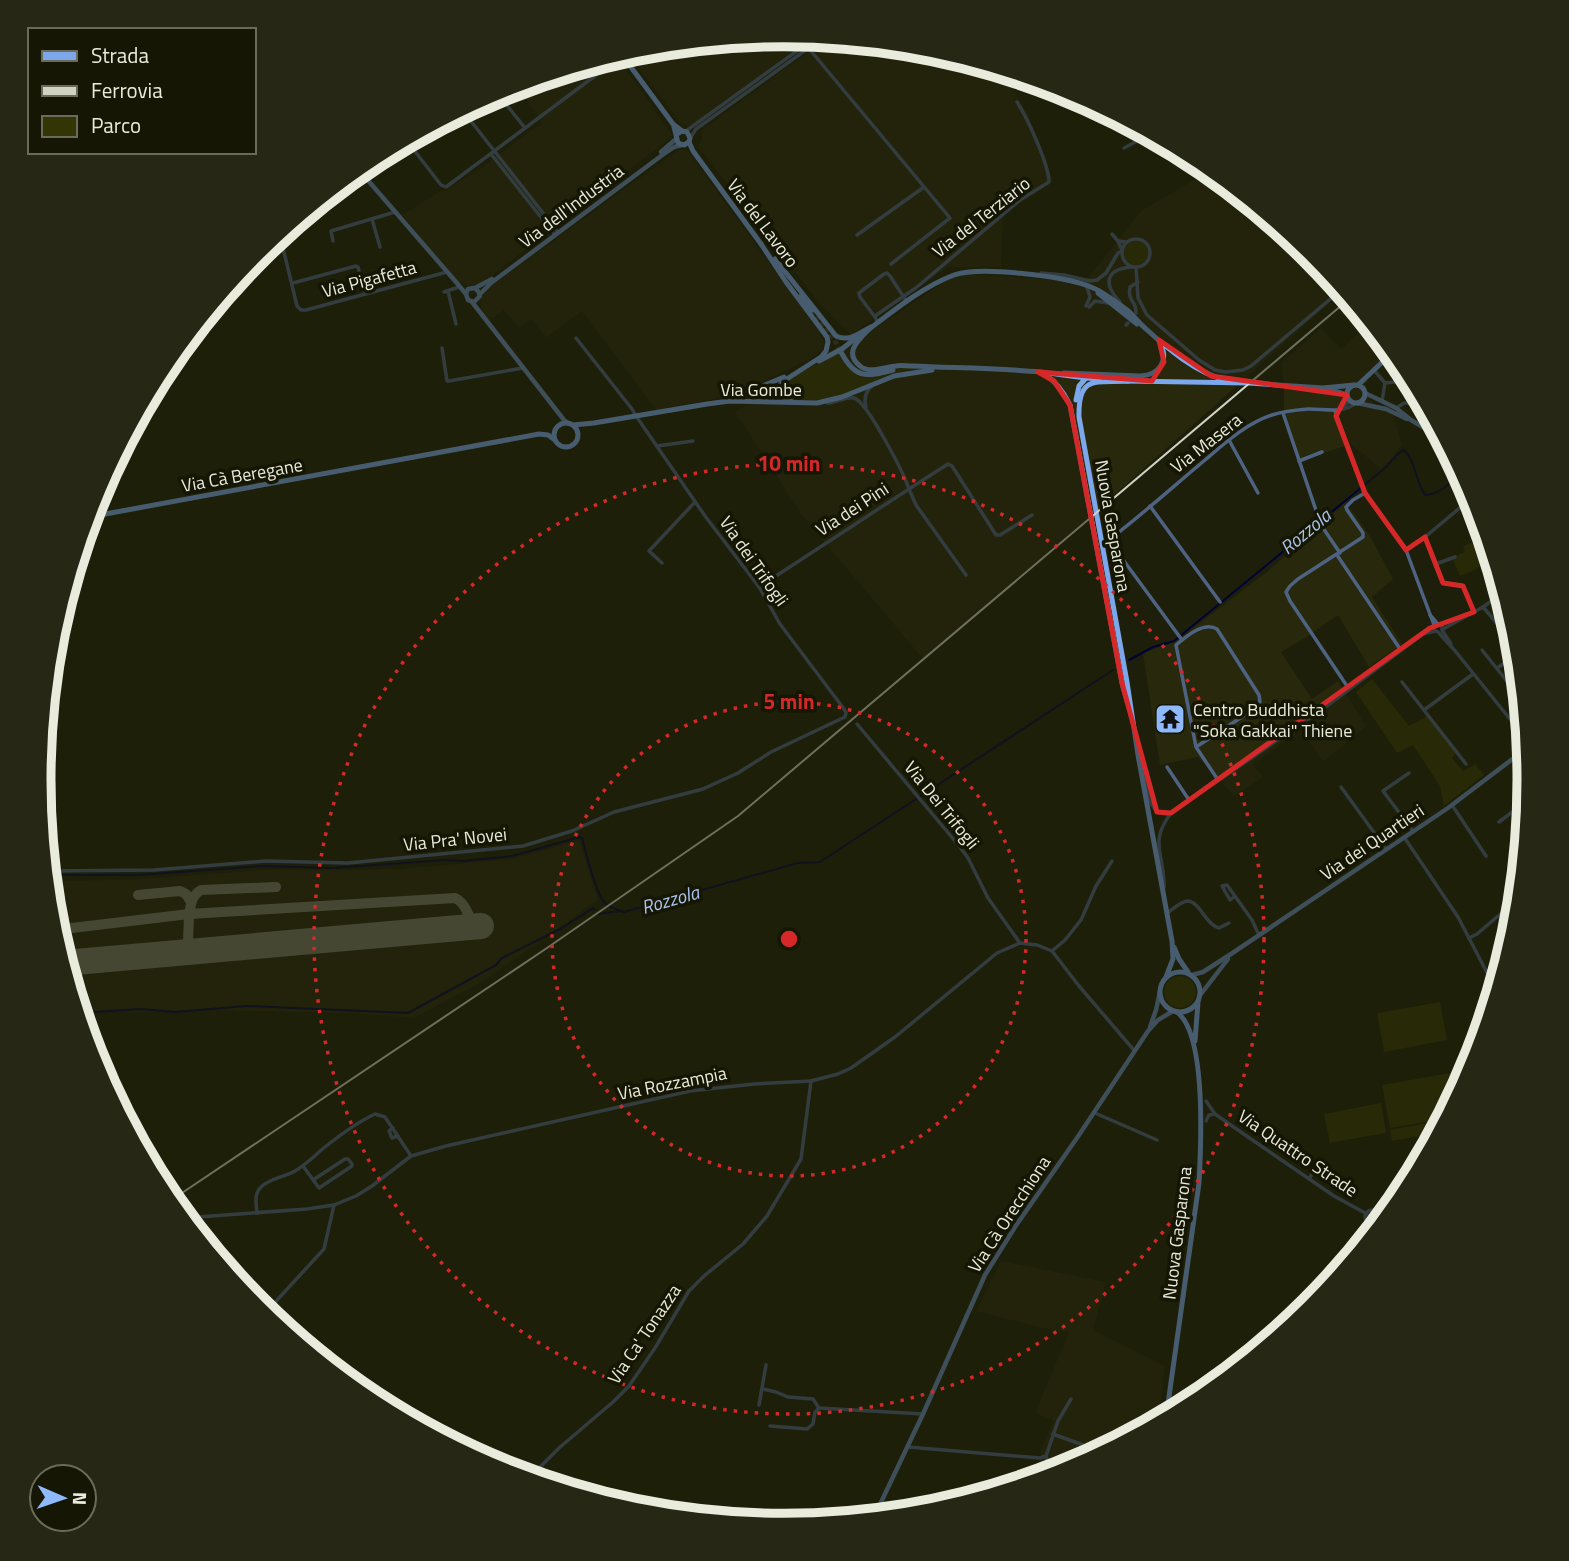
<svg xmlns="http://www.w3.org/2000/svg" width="1569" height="1561" font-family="'Titillium Web',sans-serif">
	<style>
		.built { fill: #28290c }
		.green { fill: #343505 }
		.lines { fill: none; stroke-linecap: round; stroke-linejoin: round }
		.stream { stroke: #000336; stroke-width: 2 }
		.taxiway { stroke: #777866; stroke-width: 10 }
		.runway { stroke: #777866; stroke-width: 26 }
		.primary-tunnel { stroke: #3c3e2a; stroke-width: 5; stroke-dasharray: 5 2.5; stroke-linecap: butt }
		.street { stroke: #4e6282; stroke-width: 3.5 }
		.secondary { stroke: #6889bd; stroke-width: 4.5 }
		.primary { stroke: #7ca7ea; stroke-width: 5 }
		.rail { stroke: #d0d2c3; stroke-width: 2 }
		.primary-bridge { stroke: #7ca7ea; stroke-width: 5 }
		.marked { fill: none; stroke: #d62828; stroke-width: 5; stroke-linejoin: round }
		.ring { fill: none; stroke: #d62828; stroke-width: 3.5; stroke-dasharray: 3.5 7 }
		.labels { text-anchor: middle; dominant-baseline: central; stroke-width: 7; stroke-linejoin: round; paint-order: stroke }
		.street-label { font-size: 18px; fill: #e9ebdd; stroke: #151603 }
		.poi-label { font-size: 18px; fill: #e9ebdd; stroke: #151603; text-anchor: start }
		.water-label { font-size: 19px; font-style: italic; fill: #aac4ec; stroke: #151603 }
		.rim { fill: none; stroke: #e9ebdd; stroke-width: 9 }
		.centre { fill: #d62828; stroke: #151603; stroke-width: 3.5 }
		.ring-label { font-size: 21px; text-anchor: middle; font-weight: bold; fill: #d62828; stroke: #151603; stroke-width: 7; stroke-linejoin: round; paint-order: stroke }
	</style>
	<rect width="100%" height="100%" fill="#1e1f0a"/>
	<g class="built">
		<polygon points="785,35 811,38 690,126 681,124 635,63 629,52 639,49"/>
		<polygon points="826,39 930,49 1002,71 1027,112 1053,181 1003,214 1001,267 948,267 851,335 820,304 698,146 702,139 702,130"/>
		<polygon points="616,56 673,136 489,278 477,285 465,285 457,280 402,215 442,190 445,191 487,164 542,122 517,86"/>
		<polygon points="678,150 687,150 818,330 825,343 823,349 810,359 758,384 723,397 656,410 582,311 546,338 532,319 519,328 504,310 489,321 481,309 481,302 484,293 493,285"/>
		<polygon points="1211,170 1312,254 1343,291 1087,519 923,659 802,515 735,412 855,342 957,273 1085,282 1141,211"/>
		<polygon points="1369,323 1393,352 1372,372 1364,390 1375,404 1393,414 1402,445 1387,464 1380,468 1351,444 1299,461 1284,412 1284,387 1281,363 1321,328 1341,349"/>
		<polygon points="1346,502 1371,538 1393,579 1372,597 1402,644 1369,667 1338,615 1305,638 1281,652 1312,699 1338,681 1366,726 1323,762 1302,730 1253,764 1263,777 1234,796 1198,757 1160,765 1143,653 1175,642 1267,572"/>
		<polygon points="579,840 598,900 485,980 414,1018 353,1013 212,1010 80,1013 53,926 49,881 126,880 263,870 335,870 400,869 513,859"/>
		<polygon points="1001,1261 1106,1282 1093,1330 1165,1366 1158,1422 1069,1469 1045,1477 1040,1462 1041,1450 1053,1420 1035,1413 1069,1332 1048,1329 976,1311"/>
	</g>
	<g class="green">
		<circle cx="1136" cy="253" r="12"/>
		<path d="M839 353C852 379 869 379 895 371 899 370 902 368 905 367 910 366 917 368 922 368 913 369 903 370 894 373 860 384 837 403 798 400 787 399 781 397 782 385L799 373Z"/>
		<polygon points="1476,541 1484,562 1475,570 1460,576 1453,560 1457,558 1456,556 1465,552 1463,546"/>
		<polygon points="1372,679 1409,726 1427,716 1456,753 1452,758 1463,771 1475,764 1484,775 1444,806 1440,786 1413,745 1397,753 1356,692"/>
		<circle cx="1180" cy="992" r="16"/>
		<polygon points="1440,1002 1447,1040 1384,1052 1377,1013"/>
		<polygon points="1456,1072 1459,1092 1445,1119 1390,1128 1382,1085"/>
		<polygon points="1381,1103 1386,1133 1330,1143 1324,1114"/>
		<polygon points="1438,1121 1439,1130 1437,1133 1392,1141 1390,1130"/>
	</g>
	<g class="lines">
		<g class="stream">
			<path d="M1129 660 1153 647 1174 641 1384 469 1400 452 1404 450C1415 460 1416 482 1425 495 1439 495 1451 482 1461 472"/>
			<path d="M48 875H139L262 866 332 868 446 860 463 861 512 856 580 837 582 838C586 852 595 892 604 902 609 907 617 910 624 912L798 863 820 862 1113 670"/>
			<polyline points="598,914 620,911"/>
			<polyline points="80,1013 140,1009 175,1012 247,1006 408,1013 496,965 502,958 562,928 593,908 595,910"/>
		</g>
		<g class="taxiway">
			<polyline points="138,895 180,891 186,894 191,902"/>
			<path d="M55 930 189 914C191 904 192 895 201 890L276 887"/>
			<path d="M178 953 188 944 189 914 455 898C464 902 467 912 471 920L469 927"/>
		</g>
		<polyline class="runway" points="64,963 481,926"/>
		<polyline class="primary-tunnel" points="812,310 835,341 841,352"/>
		<g class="street">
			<polyline points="806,45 950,218 891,264"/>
			<polyline points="497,93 525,128"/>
			<polyline points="463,111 557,231"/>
			<polyline points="686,131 815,38"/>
			<polyline points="690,138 696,129 821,39"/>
			<polyline points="407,141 441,185 446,187 619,58"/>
			<polyline points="1124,148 1150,134"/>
			<polyline points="491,154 555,235"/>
			<polyline points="372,219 380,247"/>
			<polyline points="1112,234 1118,241"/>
			<polyline points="857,235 924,187"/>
			<circle cx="1136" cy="253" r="14"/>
			<polyline points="333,241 331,231 395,212"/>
			<polyline points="282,244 297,306 301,310 306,310 447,272"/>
			<polyline points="1121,248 1118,241 1126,242"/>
			<polyline points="1136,267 1138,298 1147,315 1199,360 1215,370 1225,372 1243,370 1251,366 1341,290"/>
			<polyline points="1041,273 1064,275 1090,281 1097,280 1106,273 1118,253 1122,251"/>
			<polyline points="293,283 356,266 358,267 365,293"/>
			<polyline points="448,291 456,324"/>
			<polyline points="444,292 459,287"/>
			<path d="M1120 302C1103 284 1105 269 1132 267"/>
			<polyline points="1086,306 1090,297 1087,287"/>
			<polyline points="1089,307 1095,301 1108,303"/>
			<path d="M1136 313C1137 301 1127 302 1130 287L1138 282"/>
			<polyline points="875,317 860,297 859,293 884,274 887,273 890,276 907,302"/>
			<path d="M877 322 875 316 917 287 1020 200 1049 182C1049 165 1027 117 1017 102"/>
			<polyline points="1126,325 1128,323"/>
			<polyline points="442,348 447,381 449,381 523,368"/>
			<polyline points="1374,370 1385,383 1382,401"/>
			<polyline points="1400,373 1407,371"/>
			<polyline points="1385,383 1395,382 1398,380 1400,373 1386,358"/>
			<path d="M827 403C836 403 846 396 854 398 867 401 904 474 909 489L948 464 952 466 996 535H1000L1032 515"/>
			<path d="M866 407C864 398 865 392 872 386"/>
			<polyline points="1396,408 1404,403 1424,403"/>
			<polyline points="1343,409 1350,400"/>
			<polyline points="1335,411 1365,493 1406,550 1434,625 1434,630 1438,632 1456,652 1526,739"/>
			<polyline points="1283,413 1321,525 1340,553"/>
			<polyline points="1229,440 1258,493"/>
			<polyline points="657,446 693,441"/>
			<polyline points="1299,461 1322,452"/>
			<polyline points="1150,506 1220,602"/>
			<polyline points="1425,537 1443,583 1463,586 1474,612"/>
			<polyline points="1406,550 1425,537 1474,496"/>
			<polyline points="1337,555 1400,649"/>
			<polyline points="662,563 649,551 695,502"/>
			<polyline points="1436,564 1455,557"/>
			<polyline points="759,587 909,489 916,505 966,575"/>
			<polyline points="1483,607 1517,647"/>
			<polyline points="1430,615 1437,623 1442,625 1442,629"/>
			<polyline points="1443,629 1483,607 1503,593"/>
			<polyline points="1442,630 1451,644"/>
			<path d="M1182 640 1113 546 1112 540 1114 536C1145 512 1175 485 1205 460 1225 443 1247 423 1272 415 1284 411 1297 410 1309 409 1326 409 1343 414 1356 403"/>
			<polyline points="1482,650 1522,700"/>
			<polyline points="1497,668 1518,654"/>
			<polyline points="1402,682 1466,764"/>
			<polyline points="1349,689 1290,601 1286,592 1290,586 1298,579 1363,537 1363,533 1347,510 1346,507 1353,500 1365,493"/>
			<polyline points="1424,710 1473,674"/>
			<polyline points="857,724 960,847 968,858 988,898 1020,943"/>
			<path d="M1196 747 1254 709 1260 702 1259 695 1217 629C1204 621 1187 636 1176 645L1196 747 1218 780"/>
			<polyline points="1521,753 1528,763"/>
			<path d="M1142 766C1148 782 1145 816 1169 814"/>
			<polyline points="1167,767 1189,800"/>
			<polyline points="1409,773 1383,791 1413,831"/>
			<polyline points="1341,787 1386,849"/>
			<polyline points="1452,805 1486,856"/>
			<polyline points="1515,810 1526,823"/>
			<polyline points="1499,822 1528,800"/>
			<polyline points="1404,837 1458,917 1496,990"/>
			<polyline points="1514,838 1525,830"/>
			<polyline points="48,871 154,870 266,861 348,863 523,846 572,831 614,812 703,789 738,773 771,752 845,717 846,713 844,709 780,624 759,587 705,516 636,416 632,409 576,338"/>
			<path d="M1164 887C1165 855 1148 843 1171 813L1320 711 1423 634 1435 631"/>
			<polyline points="1235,896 1230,900 1222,886 1227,885 1252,920 1259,935"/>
			<path d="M1167 913C1172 910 1181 901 1188 901 1200 902 1206 925 1219 928L1229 923"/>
			<polyline points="1469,938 1477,934 1518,899"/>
			<polyline points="1052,951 1065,940 1081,920 1096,886 1112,861"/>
			<polyline points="1206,1101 1215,1114 1248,1137 1334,1196 1367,1214"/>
			<polyline points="1095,1113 1157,1140"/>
			<polyline points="1206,1121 1209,1115 1215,1114"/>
			<polyline points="393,1128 389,1131 392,1138 398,1136"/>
			<polyline points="303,1166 319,1188 352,1166 352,1164 348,1159 345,1159 313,1180"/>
			<polyline points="1309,1179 1315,1169"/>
			<circle cx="1372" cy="1217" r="7"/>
			<path d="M257 1213C256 1203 254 1194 261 1187 270 1178 285 1177 295 1171 307 1164 315 1155 325 1147 340 1135 358 1122 375 1114L385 1117 411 1156"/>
			<polyline points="1379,1215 1387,1211 1397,1204"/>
			<polyline points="184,1218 307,1209 334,1205 356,1196 372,1186 411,1156 446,1146 690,1091 754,1084 811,1081 838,1074 851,1068 895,1037 997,953 1020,943 1037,945 1052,951 1079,986 1133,1049 1134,1052"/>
			<polyline points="266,1315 278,1299 324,1249 334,1205"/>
			<polyline points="763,1389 776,1392 788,1397 813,1399 819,1408 923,1414"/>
			<polyline points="759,1405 766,1365"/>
			<polyline points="770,1426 807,1429 813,1424 815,1412 819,1408"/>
			<polyline points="1053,1434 1102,1452"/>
			<polyline points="908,1447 1040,1458 1046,1456 1058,1421 1071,1399"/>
			<polyline points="1046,1456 1049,1468 1048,1476"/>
			<polyline points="529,1478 559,1448 613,1402 629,1386 655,1348 689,1291 704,1276 743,1244 767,1216 801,1159 811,1081"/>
		</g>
		<g class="secondary">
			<polyline points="661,152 676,139"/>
			<polyline points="359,170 456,282 466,294 468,300 474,302 480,296 478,291 474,288 468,289 466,294"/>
			<polyline points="475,288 492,279"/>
			<polyline points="480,294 491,283 661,156 674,147 682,145"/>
			<polyline points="472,302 564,420 568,423"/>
			<polyline points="1365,393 1396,408 1411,420 1443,439"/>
			<polyline points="1357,403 1386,409 1407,419"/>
			<polyline points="1192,975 1203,972 1231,954 1448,808 1527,748"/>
			<polyline points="1201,994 1228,959"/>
			<polyline points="1150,1027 1156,1010 1160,991"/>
			<polyline points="874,1517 923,1414 985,1275 1015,1227 1079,1135 1148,1031 1158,1020 1173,1011"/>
		</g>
		<g class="primary">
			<polyline points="617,56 620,59 624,60 627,57 627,53"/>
			<polyline points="625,59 673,124 682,131"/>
			<polyline points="674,127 678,143 684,145 689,142 690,138 687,132 682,131 677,134"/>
			<polyline points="689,142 693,151 761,244"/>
			<path d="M761 244 786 282 827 337 828 342 826 351 821 357 782 382C779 386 777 391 780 396L791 401"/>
			<path d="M775 259 836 336C849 342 858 334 869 328"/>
			<polyline points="1098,293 1137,324"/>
			<polyline points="801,296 812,310"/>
			<path d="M871 327C861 338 842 352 860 366 869 374 885 367 896 366 901 365 907 366 912 366 955 368 998 368 1041 372 1060 374 1079 378 1099 379"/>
			<path d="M868 330C893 311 924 286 954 275 980 266 1065 276 1091 287 1104 292 1116 302 1127 310 1134 316 1139 323 1146 329 1168 349 1196 373 1226 380"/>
			<polyline points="842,349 857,337"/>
			<path d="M841 352C855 379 866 377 893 370"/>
			<polyline points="819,361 838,351"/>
			<path d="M1064 373 1140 376C1160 375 1170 360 1159 341"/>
			<path d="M1045 375C1057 382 1064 393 1070 405L1122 683 1127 701"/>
			<polyline points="1126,381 1249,383 1323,388 1354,385"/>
			<path d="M1129 381C1096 383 1078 374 1079 417L1127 682 1138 755 1172 941 1173 959 1166 977"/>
			<polyline points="1358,385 1393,352"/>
			<circle cx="1356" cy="394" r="9"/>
			<polyline points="1326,388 1347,395"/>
			<polyline points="725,399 746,393 784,377"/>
			<polyline points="1076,400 1079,386 1086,378"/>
			<circle cx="566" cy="435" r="12"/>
			<polyline points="573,425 594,423 707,404 730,401 817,403 842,397 894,376 932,370"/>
			<polyline points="89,517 539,434 548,435 555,440"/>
			<polyline points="1174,947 1179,959 1188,972"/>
			<circle cx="1180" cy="992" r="20"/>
			<polyline points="1195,1041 1198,1002"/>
			<path d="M1166 1418 1199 1183C1201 1147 1207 1035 1177 1012"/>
		</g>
		<polyline class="rail" points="170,1201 547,948 738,816 1349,299"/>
		<polyline class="primary-bridge" points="838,351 842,349"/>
	</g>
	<path d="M0 0H1569V1561H0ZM1159 340 1211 376 1347 395 1336 416 1365 493 1406 550 1425 537 1443 583 1463 586 1474 612 1430 628 1171 813 1157 812 1122 683 1070 405 1054 381 1038 372 1152 381 1164 362Z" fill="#1e1f0a" fill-opacity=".55" fill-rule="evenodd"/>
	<path class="marked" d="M1159 340 1211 376 1347 395 1336 416 1365 493 1406 550 1425 537 1443 583 1463 586 1474 612 1430 628 1171 813 1157 812 1122 683 1070 405 1054 381 1038 372 1152 381 1164 362Z"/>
	<g class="ring">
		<circle cx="789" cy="939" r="237"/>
		<circle cx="789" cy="939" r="475"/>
	</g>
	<defs>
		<g id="temple-square" transform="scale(1.575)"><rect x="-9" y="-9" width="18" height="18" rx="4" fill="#8eb9fc" stroke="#151603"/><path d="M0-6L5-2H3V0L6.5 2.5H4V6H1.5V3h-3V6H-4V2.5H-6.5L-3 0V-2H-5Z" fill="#111"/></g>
	</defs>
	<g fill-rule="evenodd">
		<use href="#temple-square" x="1170" y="719"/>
	</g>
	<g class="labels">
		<g class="street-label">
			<text transform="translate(571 206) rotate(-37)">Via dell'Industria</text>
			<text transform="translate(981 217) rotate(-38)">Via del Terziario</text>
			<text transform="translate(763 223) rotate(53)">Via del Lavoro</text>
			<text transform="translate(369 279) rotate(-15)">Via Pigafetta</text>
			<text x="761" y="389">Via Gombe</text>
			<text transform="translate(1206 443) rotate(-38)">Via Masera</text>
			<text transform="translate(242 475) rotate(-10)">Via Cà Beregane</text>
			<text transform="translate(852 509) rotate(-33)">Via dei Pini</text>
			<text transform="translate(1113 526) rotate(80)">Nuova Gasparona</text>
			<text transform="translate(754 561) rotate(55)">Via dei Trifogli</text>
			<text transform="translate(942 805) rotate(51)">Via Dei Trifogli</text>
			<text transform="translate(455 839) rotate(-6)">Via Pra' Novei</text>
			<text transform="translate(1372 842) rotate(-34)">Via dei Quartieri</text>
			<text transform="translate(672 1083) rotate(-11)">Via Rozzampia</text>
			<text transform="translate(1298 1153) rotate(34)">Via Quattro Strade</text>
			<text transform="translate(1009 1214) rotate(-57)">Via Cà Orecchiona</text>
			<text transform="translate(1177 1233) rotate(-83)">Nuova Gasparona</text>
			<text transform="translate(644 1334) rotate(-56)">Via Ca' Tonazza</text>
		</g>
		<g class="poi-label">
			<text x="1193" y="709">Centro Buddhista<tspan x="1193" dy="21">"Soka Gakkai" Thiene</tspan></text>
		</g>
		<g class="water-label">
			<text transform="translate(1305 531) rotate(-40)">Rozzola</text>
			<text transform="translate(670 899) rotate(-16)">Rozzola</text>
		</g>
	</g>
	<path d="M0 0H1569V1561H0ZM51 780a733 733 0 1 1 1466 0a733 733 0 1 1-1466 0Z" fill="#262714" fill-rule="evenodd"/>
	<path class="rim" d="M51 780a733 733 0 1 1 1466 0a733 733 0 1 1-1466 0Z"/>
	<circle cx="789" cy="939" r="10" class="centre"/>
	<g class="ring-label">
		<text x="789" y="471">10 min</text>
		<text x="789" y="709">5 min</text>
	</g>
	<rect x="28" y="28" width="228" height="126" fill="#151603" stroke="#6a6b5a" stroke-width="2"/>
	<rect x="42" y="51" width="35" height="10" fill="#7ca7ea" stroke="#6a6b5a" stroke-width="2"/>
	<text x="91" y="63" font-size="21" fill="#e9ebdd">Strada</text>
	<rect x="42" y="86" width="35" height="10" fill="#d0d2c3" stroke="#6a6b5a" stroke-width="2"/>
	<text x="91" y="98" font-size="21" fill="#e9ebdd">Ferrovia</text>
	<rect x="42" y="116" width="35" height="21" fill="#343505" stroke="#6a6b5a" stroke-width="2"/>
	<text x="91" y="133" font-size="21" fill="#e9ebdd">Parco</text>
	<g transform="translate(63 1498) rotate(92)"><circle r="33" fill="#151603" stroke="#6a6b5a" stroke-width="2"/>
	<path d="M0-5L12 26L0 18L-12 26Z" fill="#8eb9fc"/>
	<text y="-10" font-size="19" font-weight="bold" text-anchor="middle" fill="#e9ebdd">N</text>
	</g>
</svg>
